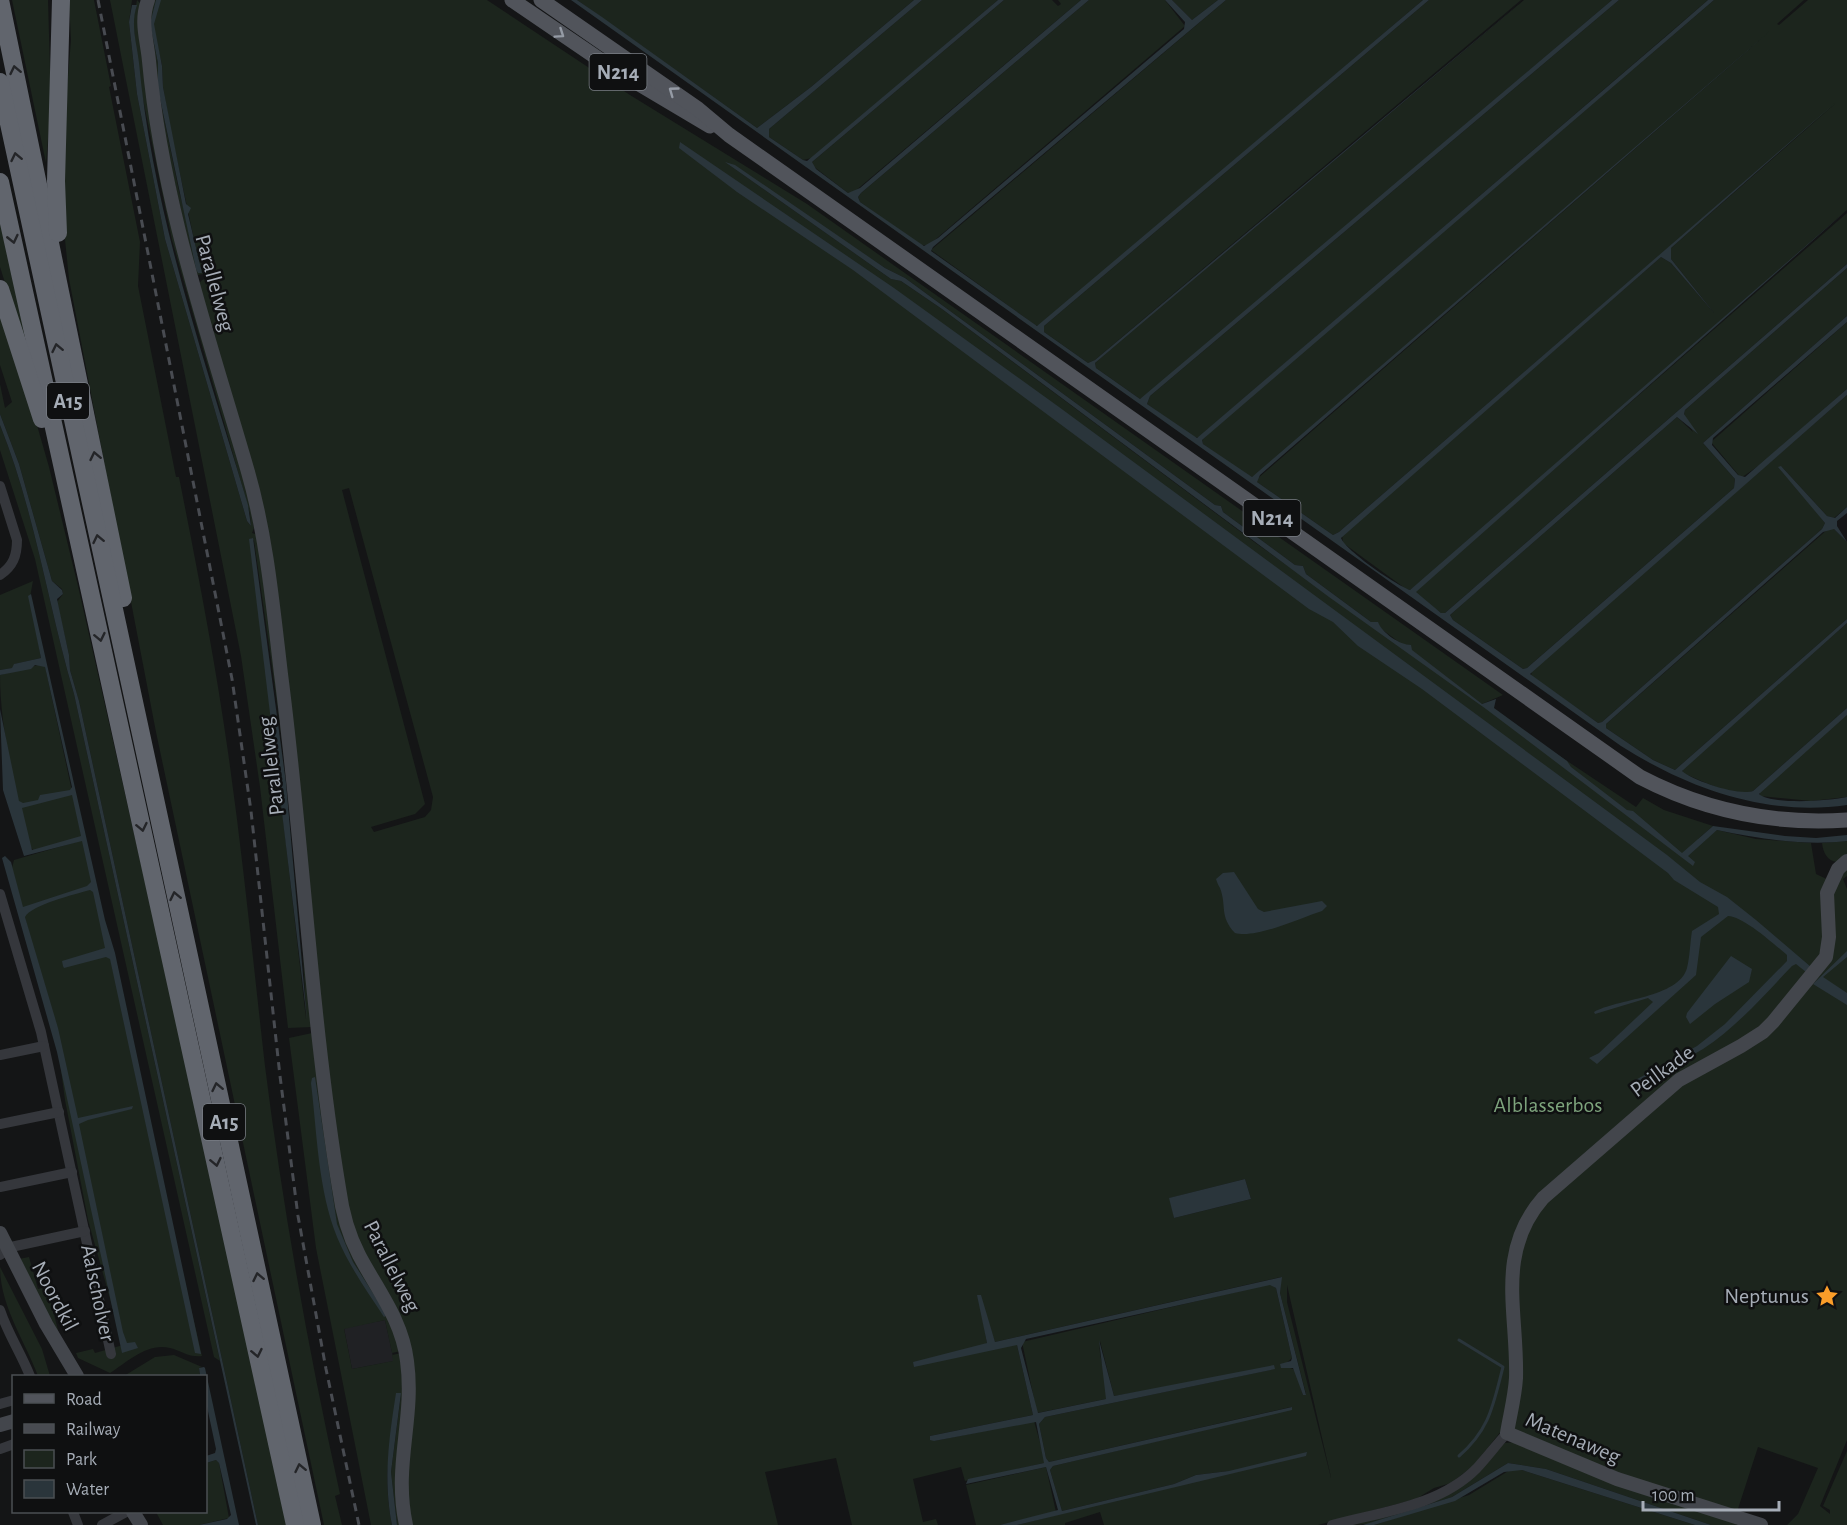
<svg xmlns="http://www.w3.org/2000/svg" width="1847" height="1525" font-family="'Alegreya Sans',sans-serif">
	<style>
		.built { fill: #202124 }
		.green { fill: #1c251d; fill-rule: evenodd }
		.water { fill: #2a353b; fill-rule: evenodd }
		.lines { fill: none; stroke-linecap: round; stroke-linejoin: round }
		.stream { stroke: #2a353b; stroke-width: 3 }
		.street { stroke: #35373c; stroke-width: 10 }
		.secondary { stroke: #43464c; stroke-width: 14 }
		.primary { stroke: #51545b; stroke-width: 15 }
		.highway { stroke: #61656d; stroke-width: 18 }
		.rail { stroke: #484b51; stroke-width: 3; stroke-dasharray: 8 6; stroke-linecap: butt }
		.oneway { stroke: #959ba5 }
		.oneway2 { stroke: #242528 }
		.labels { text-anchor: middle; dominant-baseline: central; stroke-width: 5; stroke-linejoin: round; paint-order: stroke }
		.shield { fill: #0f1011; stroke: #797e85; stroke-width: 1.5 }
		.shield-label { font-size: 21px; font-weight: bold; fill: #a6adb7 }
		.street-label { font-size: 22px; fill: #a6adb7; stroke: #0f1011 }
		.park-label { font-size: 22px; fill: #7da37c; stroke: #0f1011 }
		.poi-label { font-size: 22px; fill: #a6adb7; stroke: #0f1011; text-anchor: end }
	</style>
	<rect width="100%" height="100%" fill="#141516"/>
	<polygon class="built" points="385,1320 394,1361 352,1369 344,1328"/>
	<g class="green">
		<polygon points="12,0 48,0 51,104 46,163"/>
		<path d="M69 0H94L111 86 109 87 140 242 138 286 176 477H179C197 568 215 660 228 752 243 857 253 961 265 1066 283 1210 309 1353 340 1494L335 1496 342 1525H324L156 732 69 279 61 200V160L71 40Z"/>
		<path d="M110 0H132L129 22 137 94 165 239 247 521 251 526 250 514 172 240 140 85 133 21 137 0 142 5 146 91 248 485 254 528 252 533 258 535 284 731 312 1027 288 1028 260 787 241 656ZM251 538 254 541C277 699 301 860 306 1019Z"/>
		<path d="M154 0H487L630 95 807 204 1503 695 1482 704 1636 807 1643 798 1664 810 1713 826 1698 839 1704 840 1717 830 1756 839 1811 843 1816 874 1835 883 1847 867V876L1843 879 1847 889V1440L1820 1506 1830 1514V1510L1823 1506 1847 1451V1525H1787L1798 1514 1818 1468 1758 1447 1736 1515 1502 1430 1473 1466 1451 1483 1434 1488 1416 1499 1318 1525H1104L1100 1512 1065 1523V1525H1017L1229 1471 1196 1475 1174 1484 1062 1511 1050 1470 1053 1466 1292 1409 1291 1407 1049 1462 1046 1458 1039 1424 1045 1417 1274 1369 1114 1396 1100 1341C1097 1360 1111 1380 1106 1399L1037 1413 1022 1342 1270 1284 1276 1288 1292 1358 1281 1368 1288 1367 1295 1370 1303 1395 1306 1394 1280 1293 1281 1277 995 1342 980 1304 987 1343 984 1345H1017L1033 1415 930 1436 934 1441 1034 1421 1045 1460 1044 1463 965 1481 961 1467 913 1479 923 1522 936 1519 938 1525H852L836 1458 765 1472 778 1525H410L405 1497 414 1382 353 1232 336 1141 267 540 198 285 202 280 213 276 212 272 198 275 194 269 156 98 147 20ZM150 24 153 26 162 65 163 87 171 132 200 267 179 191 158 89V63ZM728 164 885 268 905 278 1215 505 1221 506 1223 512 1295 565 1303 566 1306 574 1371 622H1377L1380 628 1457 685 1257 544 942 309 901 281 891 279ZM349 488 433 797 431 810 425 817 374 832 371 827 415 814 425 804 342 490ZM1245 1179 1251 1199 1174 1218 1170 1198ZM1287 1285 1331 1477V1478L1287 1302Z"/>
		<polygon points="577,0 914,0 811,87 757,128"/>
		<polygon points="922,0 998,0 812,158 803,160 769,137 769,129"/>
		<polygon points="1004,0 1052,0 1058,6 1061,4 1058,0 1081,0 854,192 848,193 813,166 812,162"/>
		<polygon points="1089,0 1165,0 1185,26 929,245 920,245 860,202 858,197 861,193"/>
		<polygon points="1172,0 1218,0 1192,20"/>
		<polygon points="1226,0 1423,0 1039,326 1035,325 931,250"/>
		<polygon points="1429,0 1521,0 1095,360 1088,363 1044,332 1044,326"/>
		<polygon points="1524,0 1612,0 1146,397 1140,399 1096,368 1095,363 1103,356"/>
		<polygon points="1619,0 1708,0 1199,437 1194,438 1147,404 1150,396"/>
		<polygon points="1714,0 1804,0 1777,24 1779,25 1808,0 1847,0 1847,210 1421,583 1410,590 1406,589 1343,543 1342,535 1661,257 1671,263 1714,313 1671,259 1669,253 1671,248 1836,103 1339,532 1333,535 1257,482 1257,479 1770,31 1259,474 1252,477 1247,476 1203,444 1202,440 1213,429"/>
		<polygon points="1847,213 1847,264 1445,613 1441,613 1416,595 1416,590"/>
		<polygon points="0,217 42,398 0,267"/>
		<polygon points="1847,268 1847,316 1703,443 1735,479 1734,488 1527,668 1523,669 1453,620 1450,615 1459,607 1677,417 1693,432 1684,414 1685,410"/>
		<polygon points="0,310 20,366 49,467 78,586 205,1147 287,1525 258,1525 79,701 70,670 69,655 57,602 63,594 62,589 52,581 19,464 0,414 0,384 5,408 12,402 0,365"/>
		<polygon points="1847,322 1847,389 1764,462 1741,478 1711,442"/>
		<polygon points="1847,395 1847,507 1834,518 1827,516 1781,466 1825,523 1822,529 1602,722 1598,723 1531,676 1532,670 1539,664"/>
		<path d="M0 425C35 512 48 606 74 694L220 1361 214 1357 35 559 0 450Z"/>
		<polygon points="1828,529 1834,529 1847,542 1847,619 1675,770 1653,760 1606,728 1606,724"/>
		<polygon points="33,581 30,597 41,658 15,664 13,668 0,670 0,595"/>
		<path d="M1847 623V708L1753 791C1732 798 1702 780 1682 773L1683 769Z"/>
		<path d="M42 664 45 666 82 838 34 851 28 844C16 788 0 732 0 675Z"/>
		<polygon points="1847,714 1847,797 1811,801 1760,796 1760,791"/>
		<path d="M83 840 202 1356C190 1358 182 1351 170 1348 148 1342 127 1362 110 1373L78 1358 76 1353 93 1349 95 1353 123 1345 88 1220 65 1100 57 1040 12 868 14 860Z"/>
		<path d="M1847 841V855L1837 862C1827 861 1823 852 1822 843Z"/>
		<path d="M312 1033 331 1165 401 1351 392 1353 385 1320 344 1329 352 1369 393 1361 392 1355 402 1353 405 1372 402 1525H397L391 1472 401 1394C390 1443 382 1474 392 1525H371L316 1248 289 1038Z"/>
		<polygon points="29,1257 38,1289 47,1287 59,1334 19,1259"/>
		<path d="M0 1267 42 1349 50 1376H38C25 1341 0 1306 0 1267Z"/>
		<polygon points="174,1355 202,1367 199,1368 200,1376 124,1376 155,1357"/>
		<polygon points="1516,1442 1732,1520 1737,1525 1711,1525 1546,1469 1508,1463 1452,1497 1368,1524 1348,1525 1437,1498 1505,1443"/>
		<polygon points="216,1460 219,1463 229,1518 199,1525 163,1525 156,1512 206,1512 206,1463"/>
		<polygon points="1046,1467 1056,1512 1000,1525 976,1525 966,1485"/>
		<polygon points="1510,1470 1522,1470 1695,1525 1374,1525 1469,1495"/>
	</g>
	<g class="water">
		<polygon points="156,0 161,0 154,24 162,66 163,87 186,204 191,208 188,214 202,273 198,273 196,269 158,89 158,63 150,24"/>
		<path d="M571 0H577L602 17 757 128 811 87 914 0H922L769 129V137L803 160 807 161 998 0H1004L812 162 816 169 848 193 860 188 1081 0H1089L861 193 858 197 860 202 924 246 938 238 1184 29 1185 22 1165 0H1172L1192 20 1218 0H1226L933 247 931 251 1037 326 1423 0H1429L1044 326V332L1088 363 1095 360 1524 0 1095 363 1096 368 1140 399 1612 0H1619L1150 396 1147 404 1197 438 1670 33 1708 0H1714L1202 440 1203 444 1252 477 1770 31 1260 475 1257 482 1333 535 1339 532 1836 102 1671 248V259L1714 313 1671 263 1661 257 1341 538C1346 551 1396 585 1410 590L1847 210 1416 592 1441 613H1445L1847 264V268L1685 410 1684 414 1698 434 1677 417 1450 615 1453 620 1523 669 1527 668 1734 488 1735 479 1703 443 1847 316V322L1713 438 1712 445 1738 475 1745 477 1847 389V395L1530 674 1598 723 1602 722 1822 529 1825 523 1778 467 1781 466 1827 516 1835 518 1847 507V513L1837 521V526L1847 542 1834 529 1823 532 1606 724V728L1653 760 1675 770 1847 619V623L1682 771C1694 781 1738 796 1753 791L1847 708V715L1759 794C1772 805 1829 801 1847 797V805C1767 817 1687 788 1621 746Z"/>
		<path d="M132 5H137C130 25 137 43 139 63 153 213 205 361 248 505L251 526 247 521 165 239 137 94 129 22Z"/>
		<path d="M680 142 894 288 1059 407 1667 855 1700 882 1727 897 1756 920 1811 967 1806 972 1796 964 1792 966C1765 994 1736 1028 1703 1049 1680 1063 1655 1071 1635 1090L1630 1083 1697 1046 1725 1024 1787 961V955C1775 945 1743 916 1728 916L1701 937 1696 975 1597 1064 1589 1058 1599 1053 1653 1002 1648 998 1595 1014 1594 1012C1616 999 1679 998 1687 968 1690 956 1690 943 1692 931L1719 914 1718 907 1674 880 1668 873 1422 689 1358 646 1333 622 1309 609 853 270 737 192 679 148Z"/>
		<path d="M725 162 735 165 885 268 905 278 1215 505 1221 506 1223 512 1295 565 1303 566 1306 574 1371 622H1378C1382 633 1400 645 1411 645L1412 650 1482 704 1496 699 1494 708 1567 761 1571 767 1627 810 1633 811 1682 853 1713 826 1785 836 1816 838 1847 835V841C1805 846 1761 839 1717 830L1688 856 1695 862 1693 866 1486 709 1329 597 942 309 901 281 891 279Z"/>
		<path d="M0 414 19 464 52 581 62 590 63 594 57 599 69 655 70 670 79 701 258 1525H256L74 694C48 606 35 512 0 425Z"/>
		<polygon points="253,538 286,783 307,1020 249,539"/>
		<path d="M31 594 105 920 115 953 201 1354 195 1353 110 959 106 957 64 968 63 966 62 961 105 948 93 892 90 890C76 894 31 905 25 917L58 1028 78 1118 133 1106 132 1109 88 1120 79 1124 123 1332 127 1343 135 1342 138 1348 122 1353 57 1052 2 858 5 856 11 862 23 907 87 886 91 882 82 841 24 856 3 790 0 709 19 801 23 803 38 800 40 795 70 790 72 787 45 667 35 665 31 669 0 675V670L12 668 14 664 41 658 28 596ZM72 795 81 836 32 850 22 808Z"/>
		<path d="M1234 872 1258 909 1264 912 1322 901 1327 906 1322 911C1300 918 1256 939 1235 933 1219 916 1227 906 1220 888 1218 885 1217 882 1216 879L1223 873Z"/>
		<polygon points="1847,951 1847,957 1823,977 1847,993 1847,1005 1813,984"/>
		<polygon points="1731,956 1752,969 1749,982 1715,1004 1690,1024 1686,1017 1687,1013"/>
		<path d="M315 1077 337 1224 353 1262 387 1315 384 1317C367 1291 349 1266 337 1237 318 1190 317 1133 311 1083L312 1078Z"/>
		<polygon points="1245,1179 1251,1199 1174,1218 1169,1198"/>
		<polygon points="1282,1277 1280,1293 1306,1395 1303,1395 1293,1368 1281,1368 1280,1364 1291,1361 1292,1358 1276,1288 1270,1285 1026,1339 1021,1348 1038,1413 1106,1399 1099,1340 1114,1396 1274,1365 1275,1369 1045,1417 1039,1424 1046,1458 1049,1462 1292,1407 1292,1410 1053,1466 1050,1470 1062,1511 1174,1484 1196,1475 1229,1471 1307,1452 1306,1456 1017,1525 1000,1525 1058,1510 1046,1467 966,1484 968,1479 1044,1463 1036,1422 934,1441 930,1440 930,1436 1033,1415 1017,1345 914,1367 913,1362 987,1343 977,1295 981,1295 995,1342"/>
		<polygon points="204,1367 205,1368 239,1525 199,1525 227,1519 231,1515 219,1463 216,1460 206,1463 206,1456 215,1453 216,1449 206,1402 206,1376 200,1375 199,1368"/>
		<path d="M396 1393H401L391 1472 397 1525H392C383 1479 389 1438 396 1393Z"/>
		<polygon points="1508,1463 1546,1469 1711,1525 1695,1525 1522,1470 1504,1472 1455,1501 1374,1525 1363,1525 1452,1497"/>
	</g>
	<g class="lines">
		<path class="stream" d="M1459 1340 1503 1367C1493 1405 1490 1429 1459 1456"/>
		<g class="street">
			<path d="M0 486 17 540C17 556 13 566 0 575"/>
			<polyline points="0,894 41,1032 111,1354"/>
			<polyline points="0,1055 44,1046"/>
			<polyline points="0,1124 59,1112"/>
			<polyline points="0,1187 72,1172"/>
			<polyline points="0,1255 11,1247 85,1231"/>
			<path d="M0 1310C8 1334 21 1353 30 1376"/>
			<polyline points="0,1404 14,1400"/>
			<polyline points="0,1449 14,1444"/>
			<polyline points="73,1512 78,1525"/>
			<polyline points="102,1525 126,1512"/>
			<path d="M1332 1525C1381 1512 1440 1506 1477 1468 1487 1457 1497 1444 1507 1433"/>
		</g>
		<g class="secondary">
			<path d="M148 0C140 22 147 39 149 61 162 203 209 337 248 472 267 538 273 607 281 674 303 844 311 1018 339 1188 342 1211 348 1234 359 1255 378 1291 402 1320 407 1361 415 1419 393 1465 406 1525"/>
			<polyline points="0,1233 46,1324 77,1376"/>
			<polyline points="0,1425 14,1421"/>
			<polyline points="133,1512 141,1525"/>
			<path d="M1761 1525 1617 1479 1507 1433C1510 1415 1515 1396 1516 1378 1518 1313 1495 1253 1543 1198L1679 1080 1741 1046 1763 1032 1773 1022 1826 957 1829 937 1827 893 1838 869 1847 861"/>
		</g>
		<g class="primary">
			<polyline points="512,0 609,66 710,126"/>
			<path d="M541 0 698 109 729 135 1640 777C1705 811 1773 825 1847 820"/>
		</g>
		<g class="highway">
			<polyline points="0,0 123,598"/>
			<polyline points="0,82 312,1525"/>
			<polyline points="0,182 295,1525"/>
			<polyline points="58,233 56,181 61,0"/>
			<polyline points="0,289 42,419"/>
		</g>
		<polyline class="rail" points="98,0 232,679 251,811 280,1076 298,1216 326,1369 359,1525"/>
	</g>
	<defs><path id="oneway-chevron" d="M-2-3.5L2.5 0L-2 3.5" fill="none" stroke-width="1.6" stroke-linecap="round" stroke-linejoin="round" transform="scale(1.5)"/></defs>
	<g class="oneway">
		<use href="#oneway-chevron" transform="translate(560 34) rotate(34)"/>
		<use href="#oneway-chevron" transform="translate(673 91) rotate(-144)"/>
	</g>
	<g class="oneway2">
		<use href="#oneway-chevron" transform="translate(15 70) rotate(-102)"/>
		<use href="#oneway-chevron" transform="translate(16 157) rotate(-102)"/>
		<use href="#oneway-chevron" transform="translate(13 239) rotate(77)"/>
		<use href="#oneway-chevron" transform="translate(57 348) rotate(-102)"/>
		<use href="#oneway-chevron" transform="translate(95 456) rotate(-102)"/>
		<use href="#oneway-chevron" transform="translate(98 539) rotate(-102)"/>
		<use href="#oneway-chevron" transform="translate(100 637) rotate(78)"/>
		<use href="#oneway-chevron" transform="translate(142 827) rotate(78)"/>
		<use href="#oneway-chevron" transform="translate(175 896) rotate(-102)"/>
		<use href="#oneway-chevron" transform="translate(217 1087) rotate(-102)"/>
		<use href="#oneway-chevron" transform="translate(216 1162) rotate(78)"/>
		<use href="#oneway-chevron" transform="translate(258 1277) rotate(-102)"/>
		<use href="#oneway-chevron" transform="translate(257 1353) rotate(78)"/>
		<use href="#oneway-chevron" transform="translate(300 1468) rotate(-102)"/>
	</g>
	<defs>
		<g id="sight-bare" transform="scale(1.8)"><path d="M0-6L1.8-2.2L6-1.7L2.9 1.2L3.7 5.4L0 3.3L-3.7 5.4L-2.9 1.2L-6-1.7L-1.8-2.2Z" fill="#fa9d29" stroke="#0f1011" stroke-width="2.5" paint-order="stroke"/></g>
	</defs>
	<g fill-rule="evenodd">
		<use href="#sight-bare" x="1827" y="1296"/>
	</g>
	<g class="labels">
		<g class="shield">
			<rect x="589.5" y="54" width="57" height="36" rx="4.5"/>
			<rect x="47" y="383" width="42" height="36" rx="4.5"/>
			<rect x="1243.5" y="500" width="57" height="36" rx="4.5"/>
			<rect x="203" y="1104" width="42" height="36" rx="4.5"/>
		</g>
		<g class="shield-label">
			<text x="618" y="72">N214</text>
			<text x="68" y="401">A15</text>
			<text x="1272" y="518">N214</text>
			<text x="224" y="1122">A15</text>
		</g>
		<g class="street-label">
			<text transform="translate(215 283) rotate(75)">Parallelweg</text>
			<text transform="translate(271 766) rotate(-97)">Parallelweg</text>
			<text transform="translate(1662 1071) rotate(-36)">Peilkade</text>
			<text transform="translate(392 1266) rotate(63)">Parallelweg</text>
			<text transform="translate(98 1293) rotate(78)">Aalscholver</text>
			<text transform="translate(55 1296) rotate(62)">Noordkil</text>
			<text transform="translate(1573 1438) rotate(23)">Matenaweg</text>
		</g>
		<g class="park-label">
			<text x="1548" y="1105">Alblasserbos</text>
		</g>
		<g class="poi-label">
			<text x="1809" y="1296">Neptunus</text>
		</g>
	</g>
	<rect x="12" y="1375" width="195" height="138" fill="#0f1011" stroke="#4b4f53" stroke-width="1.5"/>
	<rect x="24" y="1394" width="30" height="9" fill="#51545b" stroke="#4b4f53" stroke-width="1.5"/>
	<text x="66" y="1405" font-size="18" fill="#a6adb7">Road</text>
	<rect x="24" y="1424" width="30" height="9" fill="#484b51" stroke="#4b4f53" stroke-width="1.5"/>
	<text x="66" y="1435" font-size="18" fill="#a6adb7">Railway</text>
	<rect x="24" y="1450" width="30" height="18" fill="#1c251d" stroke="#4b4f53" stroke-width="1.5"/>
	<text x="66" y="1465" font-size="18" fill="#a6adb7">Park</text>
	<rect x="24" y="1480" width="30" height="18" fill="#2a353b" stroke="#4b4f53" stroke-width="1.5"/>
	<text x="66" y="1495" font-size="18" fill="#a6adb7">Water</text>
	<path d="M1643 1501v9h136v-9" fill="none" stroke="#a6adb7" stroke-width="3"/>
	<text x="1652" y="1501" font-size="18" fill="#a6adb7" stroke="#0f1011" stroke-width="4.5" paint-order="stroke">100 m</text>
</svg>
